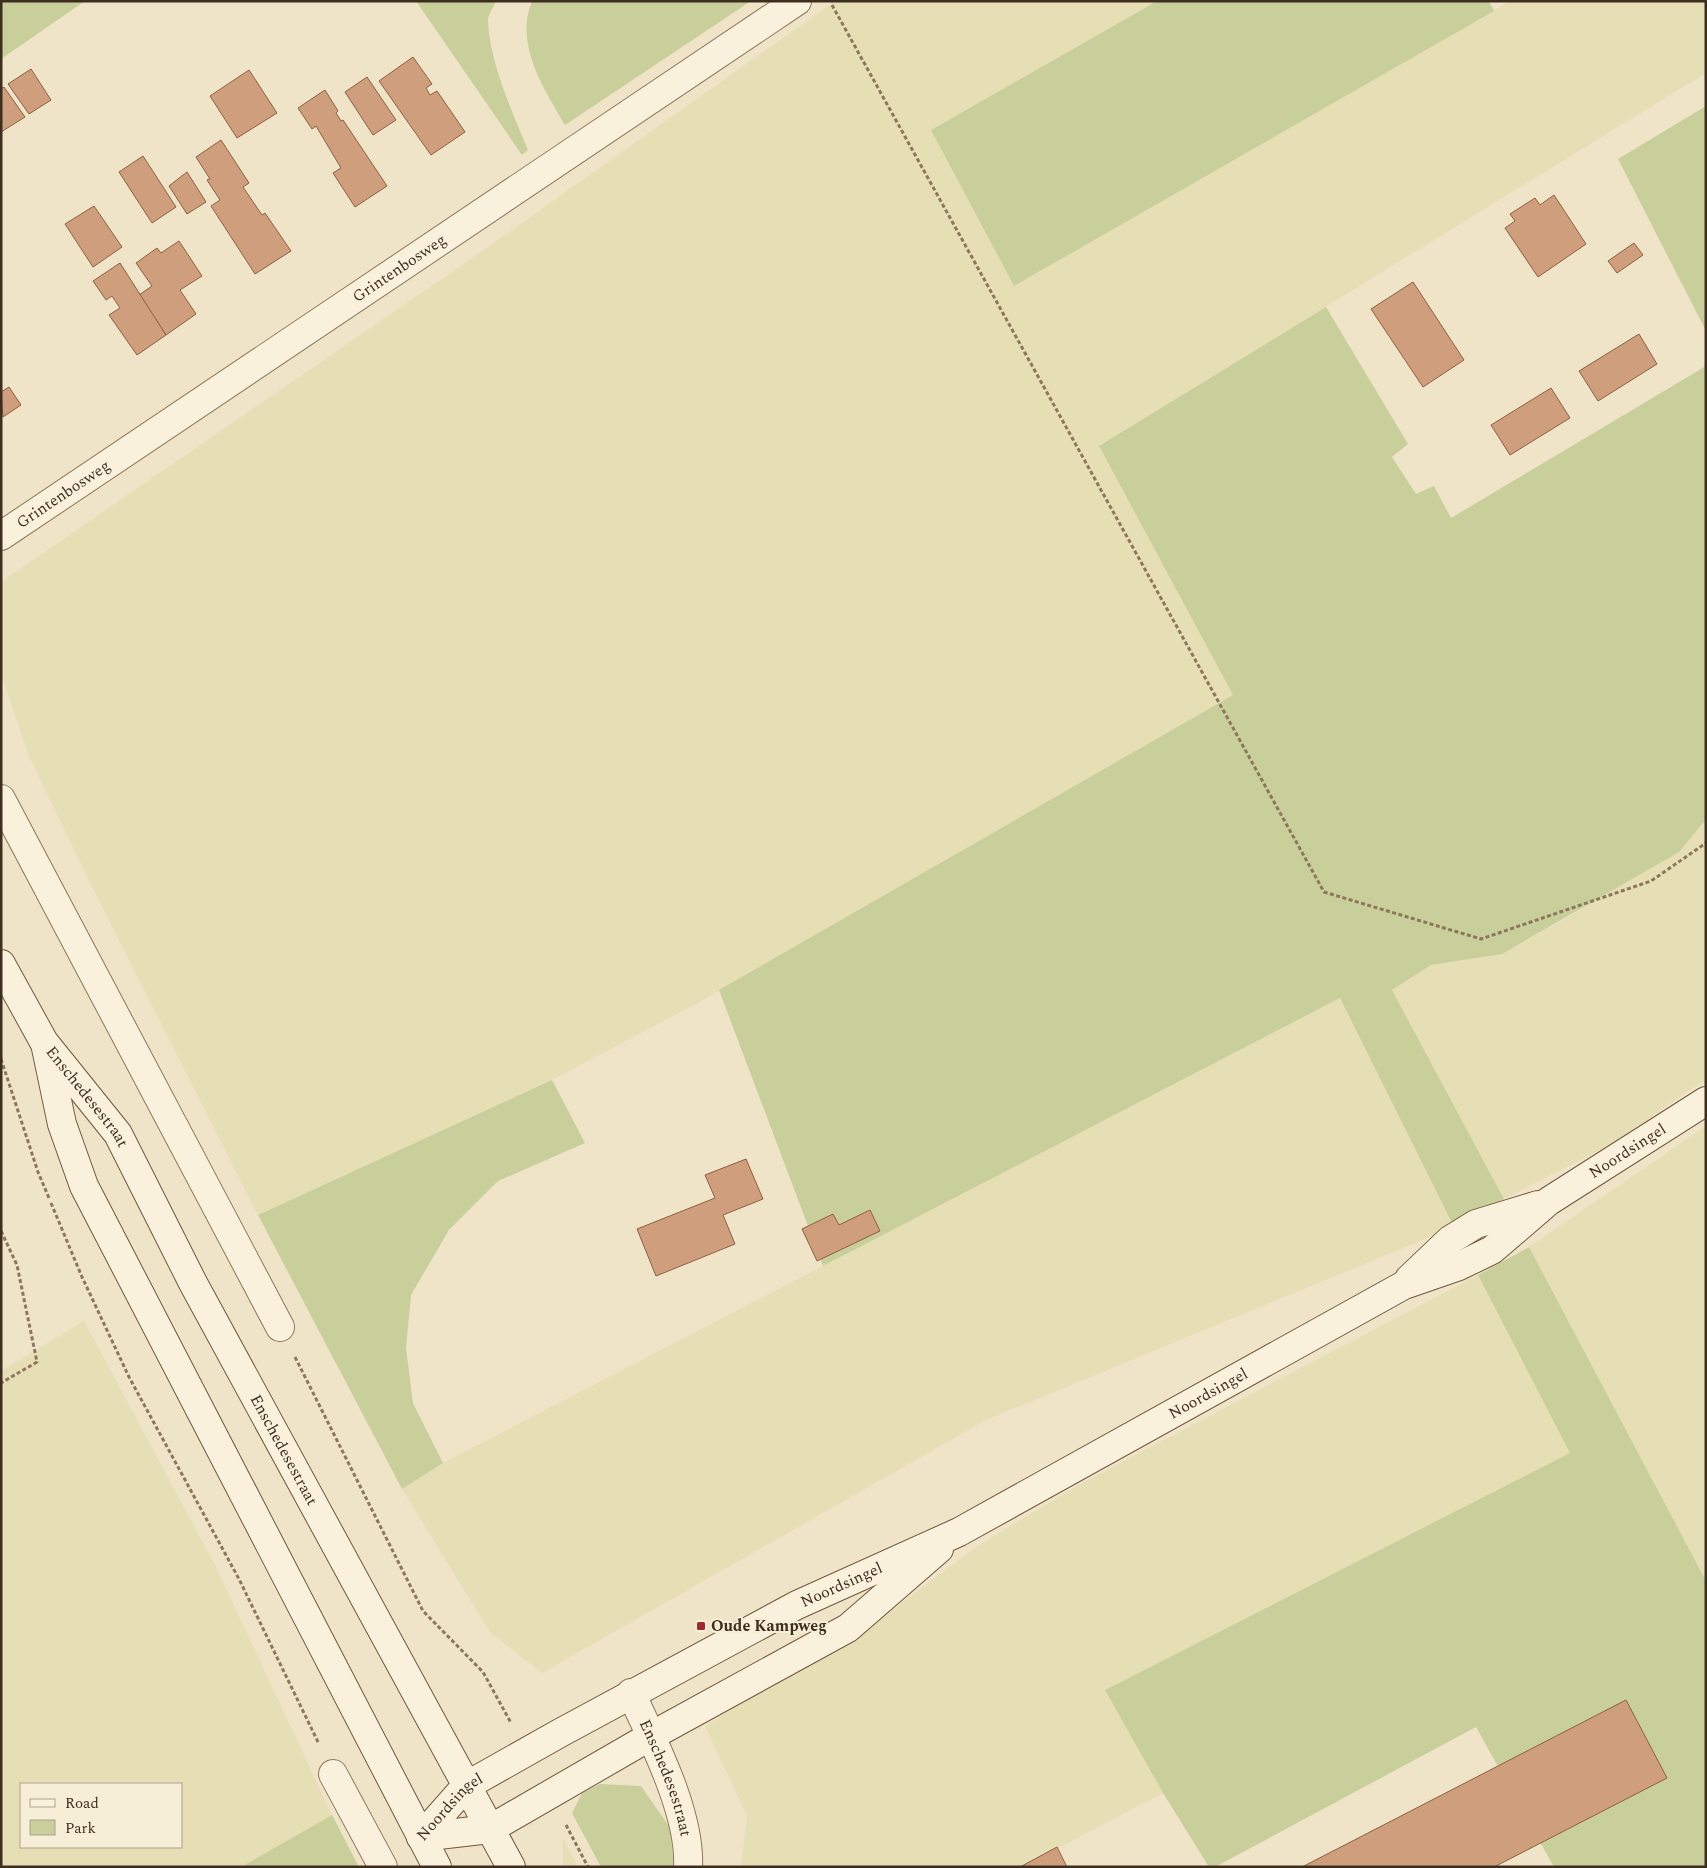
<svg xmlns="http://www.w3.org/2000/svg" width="1707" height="1868" font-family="Spectral,serif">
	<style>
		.farmland { fill: #e6deb5; fill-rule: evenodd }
		.green { fill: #c9cf9b }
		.building { fill: #cf9f7d; stroke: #8d5f41 }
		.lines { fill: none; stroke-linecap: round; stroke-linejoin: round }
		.street-casing { stroke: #8d765c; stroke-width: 30 }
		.secondary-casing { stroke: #6f573f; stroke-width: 30 }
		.path { stroke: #8d765c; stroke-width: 3; stroke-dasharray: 4 2.5; stroke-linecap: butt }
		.street { stroke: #faf1dc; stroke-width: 28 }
		.secondary { stroke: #faf1dc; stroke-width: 28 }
		.poi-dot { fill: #9e2a2b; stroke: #f7eed8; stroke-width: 2 }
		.labels { text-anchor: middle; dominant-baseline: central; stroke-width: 4; stroke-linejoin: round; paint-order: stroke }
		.street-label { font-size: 16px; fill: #3d2e20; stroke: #f7eed8 }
		.poi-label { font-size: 16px; font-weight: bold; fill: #3d2e20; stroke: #f7eed8; text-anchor: start }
	</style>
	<rect width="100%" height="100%" fill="#f0e4c8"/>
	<g class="farmland">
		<polygon points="835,1 1157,1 931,130 1014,286 1510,1 1706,1 1706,73 1099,446 1233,695 694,1005 552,1080 258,1215 97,897 29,756 1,674 1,582 488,247"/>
		<polygon points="1706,819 1706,1079 1610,1145 1504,1199 1392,990 1431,965 1502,954 1577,912"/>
		<polygon points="1340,998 1454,1227 986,1420 542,1673 490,1632 402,1489 443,1463"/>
		<polygon points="1706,1126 1706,1581 1529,1247"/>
		<polygon points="1478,1275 1571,1453 1105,1690 1163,1793 1022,1867 741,1867 747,1816 705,1726 893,1609 979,1545 1082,1483"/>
		<path d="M84 1321 216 1567 332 1815 241 1867H1V1371ZM21 1784H181V1847H21Z"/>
		<polygon points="563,1838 578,1867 563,1867"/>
	</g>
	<g class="green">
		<polygon points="1,1 85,1 1,59"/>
		<path d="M416 1H496C493 8 487 16 488 23 491 66 512 111 528 150L522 155Z"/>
		<path d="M532 1H751L565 125C544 89 514 44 532 1Z"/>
		<polygon points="1157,1 1489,1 1494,11 1014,286 931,130"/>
		<polygon points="1706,106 1706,331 1618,159"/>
		<polygon points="1326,307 1408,444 1392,457 1416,494 1434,486 1451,518 1706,366 1706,819 1679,852 1502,954 1431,965 1392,990 1504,1199 1454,1227 1340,998 823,1266 719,990 1233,695 1099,446"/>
		<polygon points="552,1080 585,1143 498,1181 449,1230 411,1295 406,1348 413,1403 443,1463 402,1489 258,1215"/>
		<polygon points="1529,1247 1706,1581 1706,1867 1554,1867 1476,1727 1215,1867 1209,1867 1163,1793 1105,1690 1570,1453 1478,1275"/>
		<polygon points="600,1784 641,1786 670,1828 674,1867 601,1867 572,1813 582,1793"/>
		<polygon points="332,1815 359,1867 241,1867"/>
	</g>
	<g class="building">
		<polygon points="413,57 432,84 426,88 430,95 437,91 465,132 431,155 379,81"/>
		<polygon points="31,69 51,100 29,114 8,84"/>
		<polygon points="249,70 277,113 237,138 210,96"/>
		<polygon points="367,77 396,120 373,135 345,92"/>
		<polygon points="4,87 25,117 1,132 1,89"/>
		<polygon points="325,90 338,111 336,113 341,121 343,120 387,186 355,207 333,173 341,168 316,126 312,129 298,108"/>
		<polygon points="221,140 249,183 243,187 262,215 265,213 291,251 255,274 211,206 220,200 207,180 210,179 196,157"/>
		<polygon points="143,156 176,207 152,223 119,172"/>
		<polygon points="187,172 206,202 187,214 169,186"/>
		<polygon points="1554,195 1586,244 1538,277 1505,228 1515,221 1510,214 1535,198 1540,205"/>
		<polygon points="94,206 122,247 93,267 65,224"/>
		<polygon points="179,241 202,276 180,290 196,314 166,335 139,295 152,286 136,263 157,248 161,253"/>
		<polygon points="1634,243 1643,255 1617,273 1608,261"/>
		<polygon points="120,263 166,335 137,355 109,315 120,308 112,296 106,300 93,281"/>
		<polygon points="1413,282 1464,360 1423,387 1371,309"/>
		<polygon points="1639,334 1657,364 1598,401 1579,371"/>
		<polygon points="9,387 21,405 3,417 1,392"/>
		<polygon points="1551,388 1570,418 1510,455 1491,425"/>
		<polygon points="746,1159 763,1199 723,1215 735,1244 656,1276 637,1229 715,1198 705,1175"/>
		<polygon points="870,1210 880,1231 817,1261 802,1229 833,1214 839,1225"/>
		<polygon points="1626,1700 1667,1778 1494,1867 1302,1867"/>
		<polygon points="1057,1847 1067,1867 1020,1867"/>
	</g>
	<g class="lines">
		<g class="street-casing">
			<g id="street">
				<path id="s1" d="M1 536 797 1"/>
				<polyline points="1,799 280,1327"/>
				<path id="s2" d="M631 1693C653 1741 691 1814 688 1867"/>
				<polyline points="333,1774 383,1867"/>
			</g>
		</g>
		<g class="secondary-casing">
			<g id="secondary">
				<path id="s3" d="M1 964 44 1042 118 1134 193 1283 511 1867"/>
				<polyline points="46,1048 62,1124 84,1186 437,1867"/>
				<polyline points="1409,1279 1450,1240 1476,1224 1538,1205"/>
				<path id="s4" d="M421 1837 466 1786 560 1733 797 1605 959 1532 1404 1285 1459 1266 1492 1250 1549 1201 1706 1101"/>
				<polyline points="421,1837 490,1829 651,1736 848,1628 939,1549"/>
			</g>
		</g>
		<g class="path">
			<polyline points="832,5 1324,892 1481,939 1651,881 1706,843"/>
			<polyline points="1,1059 38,1172 49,1198"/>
			<polyline points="51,1203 82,1277 129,1377 239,1579 319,1744"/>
			<polyline points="1,1231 17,1265 37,1362 1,1383"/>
			<polyline points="295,1357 423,1611 483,1672 511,1723"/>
			<polyline points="566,1825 588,1867"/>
		</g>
		<use href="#street" class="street"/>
		<use href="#secondary" class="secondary"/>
	</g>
	<rect class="poi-dot" x="696" y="1621" width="10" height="10" rx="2.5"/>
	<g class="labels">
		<g class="street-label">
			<text stroke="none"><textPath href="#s1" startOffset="480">Grintenbosweg</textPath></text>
			<text stroke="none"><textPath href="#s1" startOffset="75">Grintenbosweg</textPath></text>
			<text stroke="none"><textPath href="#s3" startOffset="159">Enschedesestraat</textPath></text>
			<text stroke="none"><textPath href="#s4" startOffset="1395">Noordsingel</textPath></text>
			<text stroke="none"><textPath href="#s4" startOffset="908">Noordsingel</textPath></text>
			<text stroke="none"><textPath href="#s3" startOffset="564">Enschedesestraat</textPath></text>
			<text stroke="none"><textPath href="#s4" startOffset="494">Noordsingel</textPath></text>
			<text stroke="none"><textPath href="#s2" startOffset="92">Enschedesestraat</textPath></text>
			<text stroke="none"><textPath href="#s4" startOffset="42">Noordsingel</textPath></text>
		</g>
		<g class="poi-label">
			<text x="711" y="1626">Oude Kampweg</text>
		</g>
	</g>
	<rect width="1707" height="1868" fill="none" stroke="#3d2e20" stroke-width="5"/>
	<rect x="20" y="1783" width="162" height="65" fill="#f7eed8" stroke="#ada18e"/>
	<rect x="30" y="1799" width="25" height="8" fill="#faf1dc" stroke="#ada18e"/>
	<text x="65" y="1808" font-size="15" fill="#3d2e20">Road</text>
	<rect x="30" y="1820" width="25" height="15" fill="#c9cf9b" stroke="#ada18e"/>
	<text x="65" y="1833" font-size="15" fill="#3d2e20">Park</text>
</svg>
